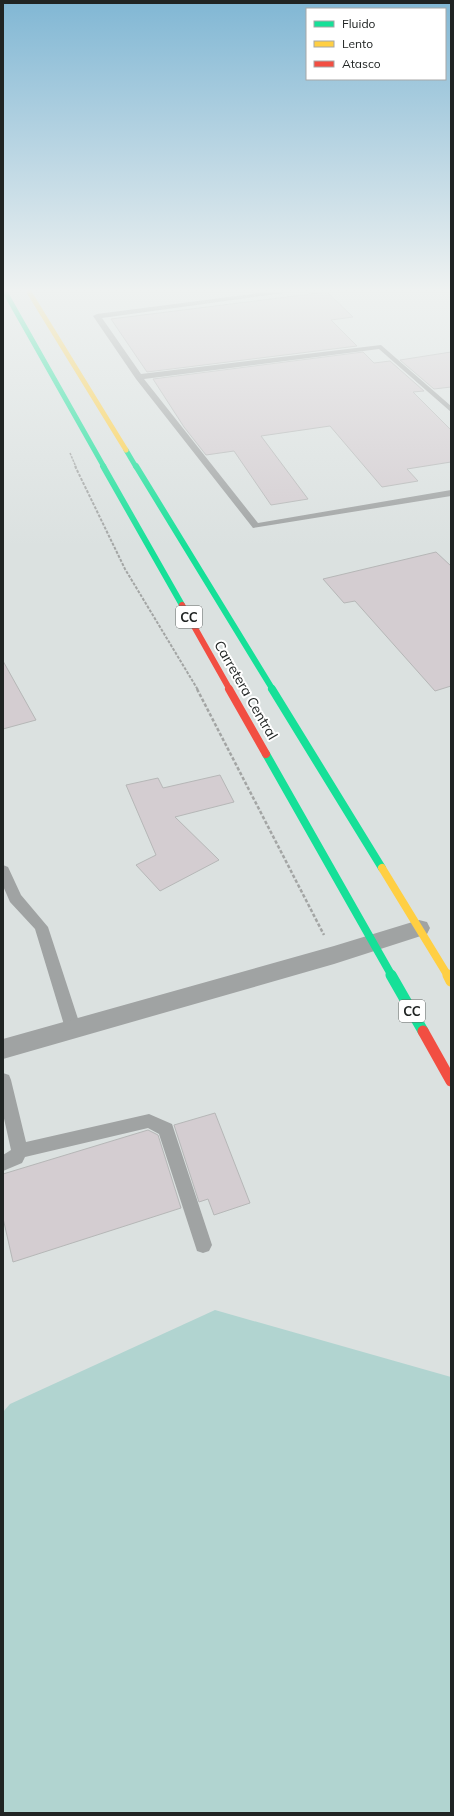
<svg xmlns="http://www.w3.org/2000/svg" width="454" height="1816" font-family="Mulish,sans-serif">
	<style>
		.green { fill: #b1d4d0 }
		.building { fill: #d4cdd1; stroke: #b6b7b7 }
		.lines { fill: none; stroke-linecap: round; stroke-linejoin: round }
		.path-far2 { stroke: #a3a5a4; stroke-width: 1.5; stroke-dasharray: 2.5 1; stroke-linecap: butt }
		.path-far1 { stroke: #a3a5a4; stroke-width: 2; stroke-dasharray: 3 1.5; stroke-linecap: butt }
		.path { stroke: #a3a5a4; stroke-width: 2.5; stroke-dasharray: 3.5 2; stroke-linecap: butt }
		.lane { fill: #a0a3a3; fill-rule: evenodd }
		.street { fill: #a0a3a3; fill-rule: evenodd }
		.fast-far3 { stroke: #16e098; stroke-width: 5 }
		.fast-far2 { stroke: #16e098; stroke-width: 6 }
		.fast-far1 { stroke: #16e098; stroke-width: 8 }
		.fast { stroke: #16e098; stroke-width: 11 }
		.slow-far2 { stroke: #ffcf43; stroke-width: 5 }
		.slow-far1 { stroke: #ffcf43; stroke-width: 8 }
		.slow { stroke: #ffcf43; stroke-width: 11 }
		.jam-far2 { stroke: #f24e42; stroke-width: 6 }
		.jam-far1 { stroke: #f24e42; stroke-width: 8 }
		.jam { stroke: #f24e42; stroke-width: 11 }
		.labels { text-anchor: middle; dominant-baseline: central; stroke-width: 4; stroke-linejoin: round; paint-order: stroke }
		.shield { fill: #fff; stroke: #636665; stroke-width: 1 }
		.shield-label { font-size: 13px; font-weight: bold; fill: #202423 }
		.street-label { font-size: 14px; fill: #202423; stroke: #fff }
	</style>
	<rect width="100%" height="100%" fill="#dbe1e0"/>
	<polygon class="green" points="215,1310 451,1377 451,1813 3,1813 3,1412 10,1404"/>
	<g class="building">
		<polygon points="327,292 353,317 331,320 357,346 147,372 111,319"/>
		<polygon points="363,352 374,363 390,361 424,391 413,392 451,430 451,462 407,469 418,481 382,487 330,426 261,436 308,499 271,505 234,451 206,455 184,427 153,379"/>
		<polygon points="451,352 451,387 434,389 400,360"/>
		<polygon points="436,552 451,566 451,686 435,691 355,601 344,603 323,579"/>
		<polygon points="3,661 36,720 3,729"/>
		<polygon points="220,775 234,802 175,817 219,860 160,891 136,865 156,855 126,785 158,778 163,788"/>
		<polygon points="215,1113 250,1203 214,1215 208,1199 199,1202 174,1125"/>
		<polygon points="148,1130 158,1135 181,1208 13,1262 3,1218 3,1174"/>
	</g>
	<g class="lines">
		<polyline class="path-far2" points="70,453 76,467"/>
		<polyline class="path-far1" points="75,466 125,569 198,690"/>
		<polyline class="path" points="197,689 324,935"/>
		<g class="lane">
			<polygon points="268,292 291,292 102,318 141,374 381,345 451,406 451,412 379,349 144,379 258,523 451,490 451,496 253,528 136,379 93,316 97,314"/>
			<polygon points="3,865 8,867 21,895 48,927 81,1028 78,1032 73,1034 68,1032 65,1028 35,929 10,902 3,886"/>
			<polygon points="3,1073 9,1075 11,1080 26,1142 149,1114 172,1124 212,1245 209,1251 203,1253 197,1251 159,1134 148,1128 25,1157 22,1163 3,1171 3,1155 11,1150 3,1114"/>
		</g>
		<polygon class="street" points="419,920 427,922 430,928 427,934 334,964 3,1059 3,1039 334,946"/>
		<g class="fast-far3">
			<polyline points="5,292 104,467"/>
			<polyline points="126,450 136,467"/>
		</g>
		<g class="fast-far2">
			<polyline points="103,466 182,605"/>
			<polyline points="136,466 273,690"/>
		</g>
		<g class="fast-far1">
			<polyline points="272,689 382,868"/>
			<polyline points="266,754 392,976"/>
		</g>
		<polyline class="fast" points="391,975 423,1031"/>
		<polyline class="slow-far2" points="29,292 126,450"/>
		<polyline class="slow-far1" points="382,868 448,976"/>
		<polyline class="slow" points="448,975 451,981"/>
		<polyline class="jam-far2" points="182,605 230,690"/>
		<polyline class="jam-far1" points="229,689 266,754"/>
		<polyline class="jam" points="423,1031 451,1081"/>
	</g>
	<linearGradient id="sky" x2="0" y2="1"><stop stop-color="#81b7d4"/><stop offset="0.53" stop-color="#eff2f1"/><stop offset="1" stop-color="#eff2f1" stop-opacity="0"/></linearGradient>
	<rect width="454" height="547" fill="url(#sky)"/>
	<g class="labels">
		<g class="shield">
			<rect x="176" y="606" width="26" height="22" rx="3"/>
			<rect x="399" y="1000" width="26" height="22" rx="3"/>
		</g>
		<g class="shield-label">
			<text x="189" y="617">CC</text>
			<text x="412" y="1011">CC</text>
		</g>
		<g class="street-label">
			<text transform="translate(246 690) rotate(60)">Carretera Central</text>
		</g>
	</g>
	<rect width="454" height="1816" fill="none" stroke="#202423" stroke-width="8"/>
	<rect x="306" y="8" width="140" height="72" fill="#ffffff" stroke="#a6a7a7"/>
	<rect x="314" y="21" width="20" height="6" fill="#16e098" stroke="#a6a7a7"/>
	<text x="342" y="28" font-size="12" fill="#202423">Fluido</text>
	<rect x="314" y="41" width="20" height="6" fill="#ffcf43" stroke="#a6a7a7"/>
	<text x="342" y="48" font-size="12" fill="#202423">Lento</text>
	<rect x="314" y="61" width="20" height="6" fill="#f24e42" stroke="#a6a7a7"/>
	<text x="342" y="68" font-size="12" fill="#202423">Atasco</text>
</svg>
